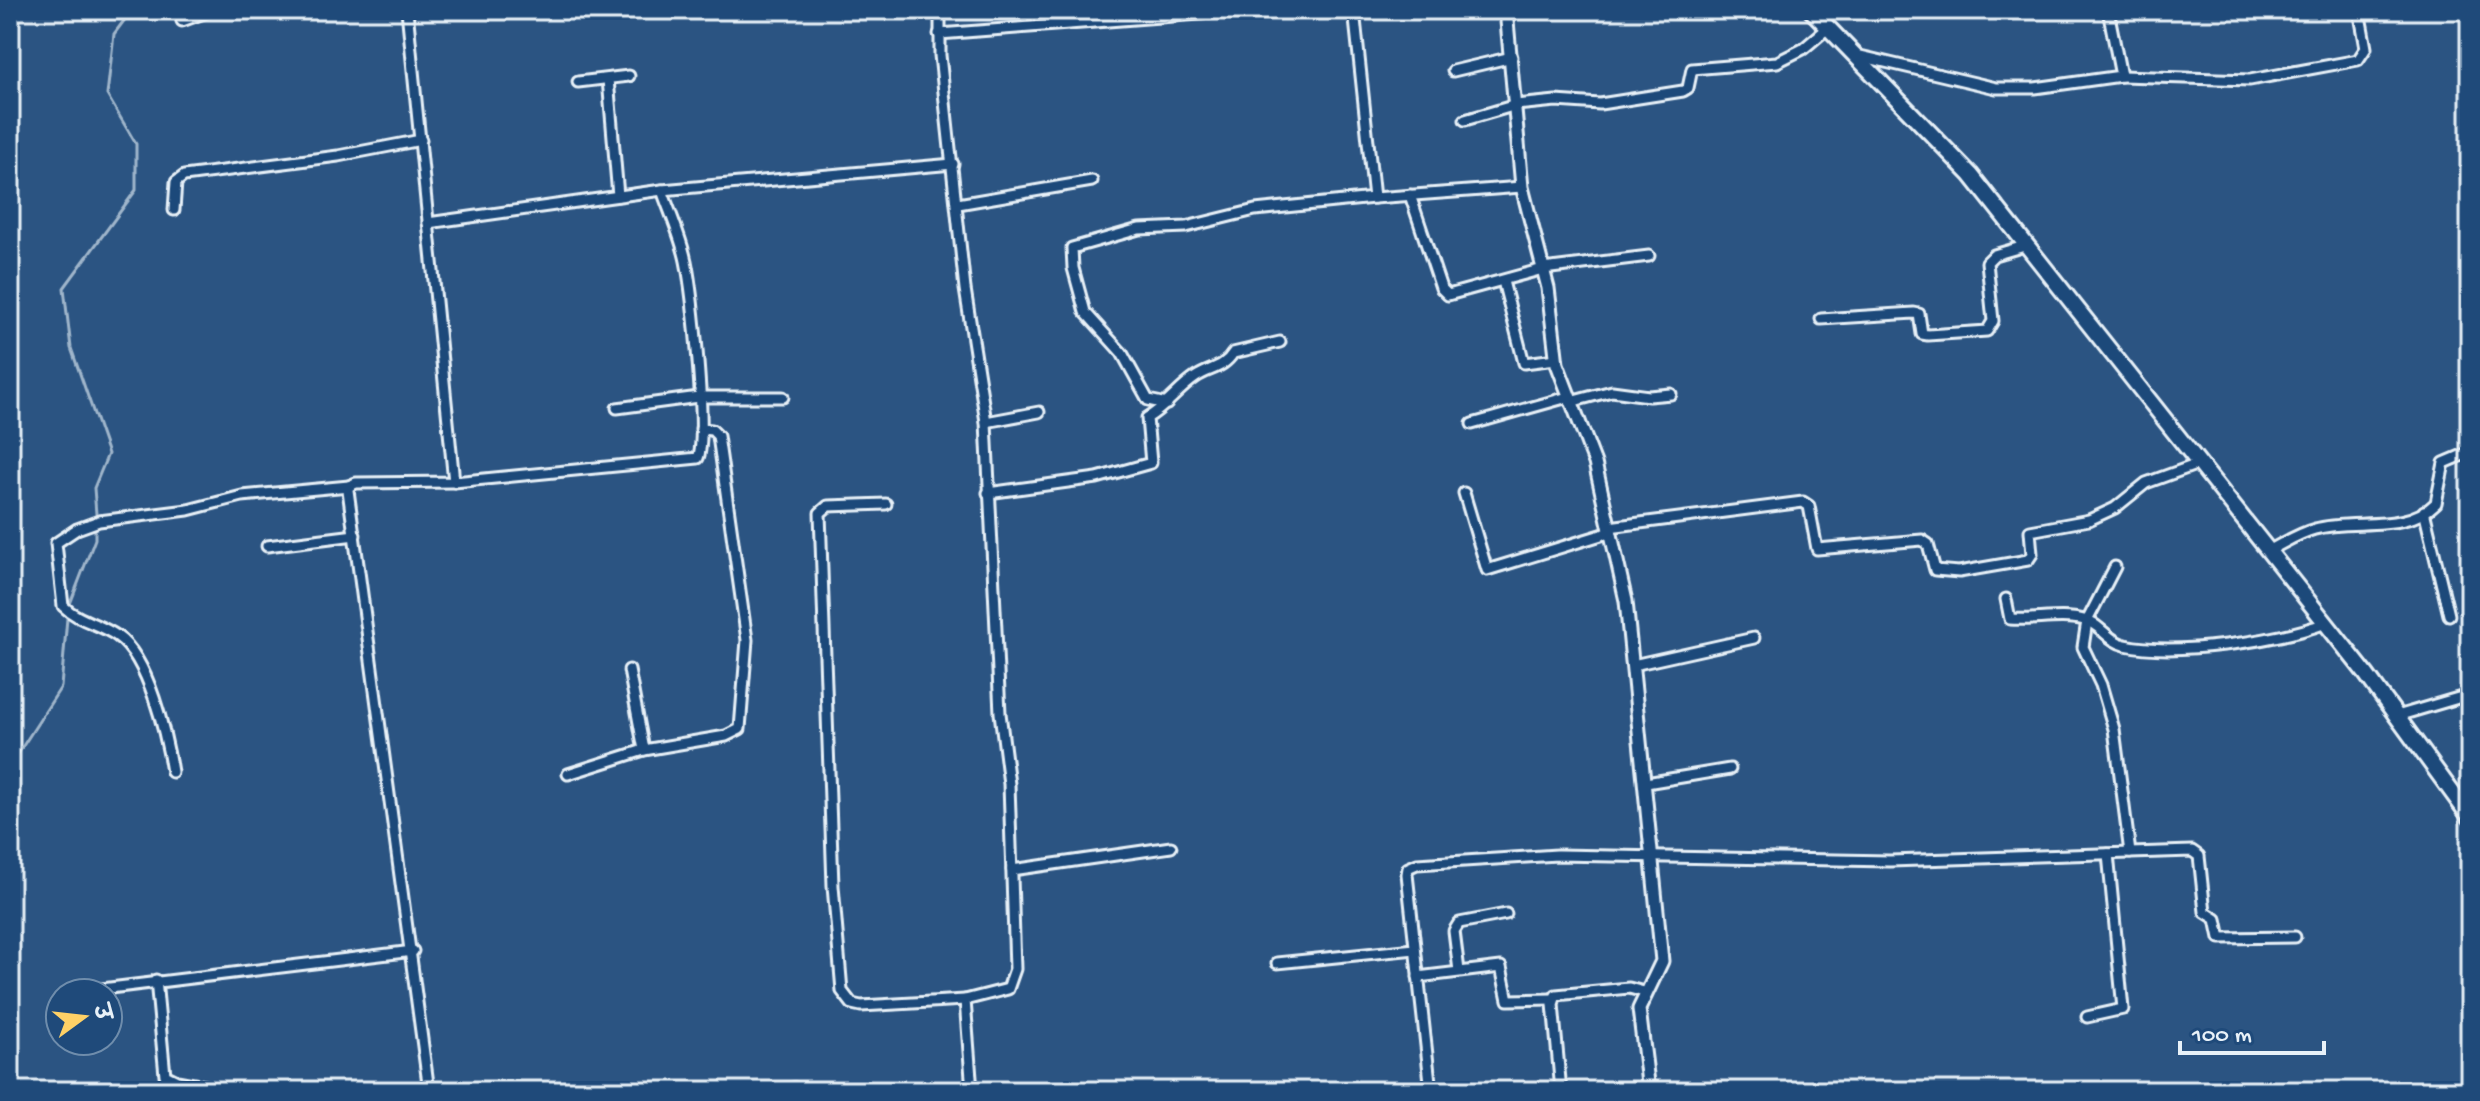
<svg xmlns="http://www.w3.org/2000/svg" width="2480" height="1101" font-family="'Gochi Hand','Playpen Sans Deva',sans-serif">
	<style>
		.lines { fill: none; stroke-linecap: round; stroke-linejoin: round }
		.stream { stroke: #a0b6cb; stroke-width: 3 }
		.minor-casing { stroke: #e8f1f8; stroke-width: 15 }
		.tertiary-casing { stroke: #e8f1f8; stroke-width: 17 }
		.primary-casing { stroke: #e8f1f8; stroke-width: 20 }
		.minor { stroke: #1f4a7a; stroke-width: 9 }
		.tertiary { stroke: #1f4a7a; stroke-width: 11 }
		.primary { stroke: #1f4a7a; stroke-width: 14 }
	</style>
	<rect width="100%" height="100%" fill="#2b5482"/>
	<filter id="ink" filterUnits="userSpaceOnUse"><feTurbulence type="fractalNoise" baseFrequency=".0125" numOctaves="2"/><feDisplacementMap in="SourceGraphic" scale="16" xChannelSelector="R" yChannelSelector="G"/><feConvolveMatrix kernelMatrix="1 2 1 2 8 2 1 2 1" color-interpolation-filters="sRGB"/></filter>
	<g filter="url(#ink)">
		<g class="lines">
			<g class="stream">
				<polyline points="96,514 94,488 108,454 71,348 64,288 136,190 136,144 107,95 114,34 132,10"/>
				<polyline points="70,604 95,539 95,530"/>
				<polyline points="10,766 61,687 67,618"/>
				<polyline points="10,848 10,876"/>
			</g>
			<g class="minor-casing">
				<g id="minor">
					<polyline points="407,10 454,482 356,483 349,486 348,490 429,1091"/>
					<polyline points="940,10 940,55 965,289 986,422 1000,713 1009,784 1015,969 1008,989 965,1000 972,1091"/>
					<polyline points="182,21 212,10"/>
					<polyline points="939,34 1252,10"/>
					<polyline points="1860,56 1996,88 2035,88 2121,76 2108,10"/>
					<polyline points="1453,71 1512,57"/>
					<polyline points="2121,76 2250,80 2358,60 2366,48 2359,10"/>
					<polyline points="608,79 618,196"/>
					<polyline points="578,82 629,76"/>
					<polyline points="1465,120 1516,105 1556,101 1600,104 1683,91 1688,88 1692,69 1777,62 1803,49 1829,27"/>
					<polyline points="1410,195 1441,288 1448,295 1543,269 1649,256"/>
					<polyline points="1374,198 1522,187"/>
					<polyline points="958,204 1092,181"/>
					<polyline points="174,210 176,182 184,176 338,156 421,140"/>
					<polyline points="428,223 662,190 953,164"/>
					<polyline points="1503,281 1524,363 1556,359"/>
					<polyline points="1821,319 1914,313 1919,314 1922,334 1928,335 1987,331 1993,321 1987,262 1994,255 2028,245"/>
					<polyline points="1570,402 1612,391 1649,396 1671,394"/>
					<polyline points="1167,404 1148,400 1122,353 1085,312 1073,268 1072,248 1139,229 1186,227 1255,210 1374,198 1354,10"/>
					<polyline points="617,408 699,397 783,397"/>
					<polyline points="986,422 1039,412"/>
					<polyline points="1472,424 1568,397"/>
					<path d="M454 482 698 458C708 435 692 290 686 261 681 237 670 213 662 190"/>
					<path d="M988 493 1097 478 1151 463 1147 418C1166 407 1178 389 1196 377 1210 368 1224 368 1233 353L1280 342"/>
					<polyline points="1464,493 1487,570 1611,532"/>
					<polyline points="886,504 828,506 820,513 833,886 842,991 852,1004 861,1006 965,1000"/>
					<polyline points="2424,511 2449,615"/>
					<polyline points="1609,527 1803,502 1809,506 1817,549 1922,540 1928,544 1935,570 1959,572 2028,560 2032,554 2030,531 2089,520 2115,508 2146,483 2201,463"/>
					<polyline points="267,546 355,535"/>
					<path d="M2270 550C2284 543 2299 533 2315 529 2352 518 2406 534 2436 503L2444 463 2470 452"/>
					<polyline points="2115,567 2087,621 2083,647 2101,685 2114,729 2130,853"/>
					<path d="M2006 599 2010 619C2034 621 2060 614 2084 620 2101 624 2107 641 2125 645 2176 656 2277 641 2326 623"/>
					<polyline points="1633,665 1754,638"/>
					<polyline points="629,670 644,750"/>
					<polyline points="2397,716 2465,696"/>
					<path d="M172 772C166 735 149 658 117 636 100 624 78 621 63 606L56 543 77 529 99 521 188 510 242 496 349 486"/>
					<polyline points="568,774 644,750 726,736 740,729 747,640 718,436 712,430 701,429"/>
					<polyline points="1646,783 1730,769"/>
					<polyline points="1012,870 1171,847"/>
					<polyline points="1277,963 1415,949"/>
					<polyline points="1459,971 1454,931 1459,923 1506,914"/>
					<polyline points="1418,977 1501,967 1508,1000 1553,999"/>
					<polyline points="156,980 165,1075 177,1081 232,1091"/>
					<polyline points="69,993 413,951"/>
					<polyline points="2087,1017 2123,1009 2108,854"/>
					<polyline points="770,1091 795,1088 802,1091"/>
					<polyline points="1431,1091 1407,874 1408,868 1417,864 1557,855 1890,861 2192,851 2199,856 2205,912 2216,919 2220,938 2295,937"/>
					<polyline points="1561,1091 1553,1004 1556,995 1629,988 1644,992"/>
				</g>
			</g>
			<g class="tertiary-casing">
				<polyline id="tertiary" points="1506,10 1522,187 1548,288 1557,364 1595,463 1626,601 1662,961 1639,1009 1649,1091"/>
			</g>
			<g class="primary-casing">
				<polyline id="primary" points="1811,10 1971,175 2366,674 2470,817"/>
			</g>
			<use href="#minor" class="minor"/>
			<use href="#tertiary" class="tertiary"/>
			<use href="#primary" class="primary"/>
		</g>
	</g>
	<rect width="2480" height="1101" fill="none" stroke="#1f4a7a" stroke-width="40"/>
	<rect x="20" y="20" width="2440" height="1061" fill="none" stroke="#e8f1f8" stroke-width="3" filter="url(#ink)"/>
	<g transform="translate(84 1017) rotate(75)"><circle r="38" fill="#1f4a7a" stroke="#6f8dac" stroke-width="2"/>
	<path d="M0-6L14 30L0 20L-14 30Z" fill="#ffd166"/>
	<text y="-12" font-size="22" font-weight="bold" text-anchor="middle" fill="#e8f1f8">उ</text>
	</g>
	<path d="M2180 1041v12h144v-12" fill="none" stroke="#e8f1f8" stroke-width="4"/>
	<text x="2192" y="1041" font-size="24" fill="#e8f1f8" stroke="#1f4a7a" stroke-width="6" paint-order="stroke">100 m</text>
</svg>
